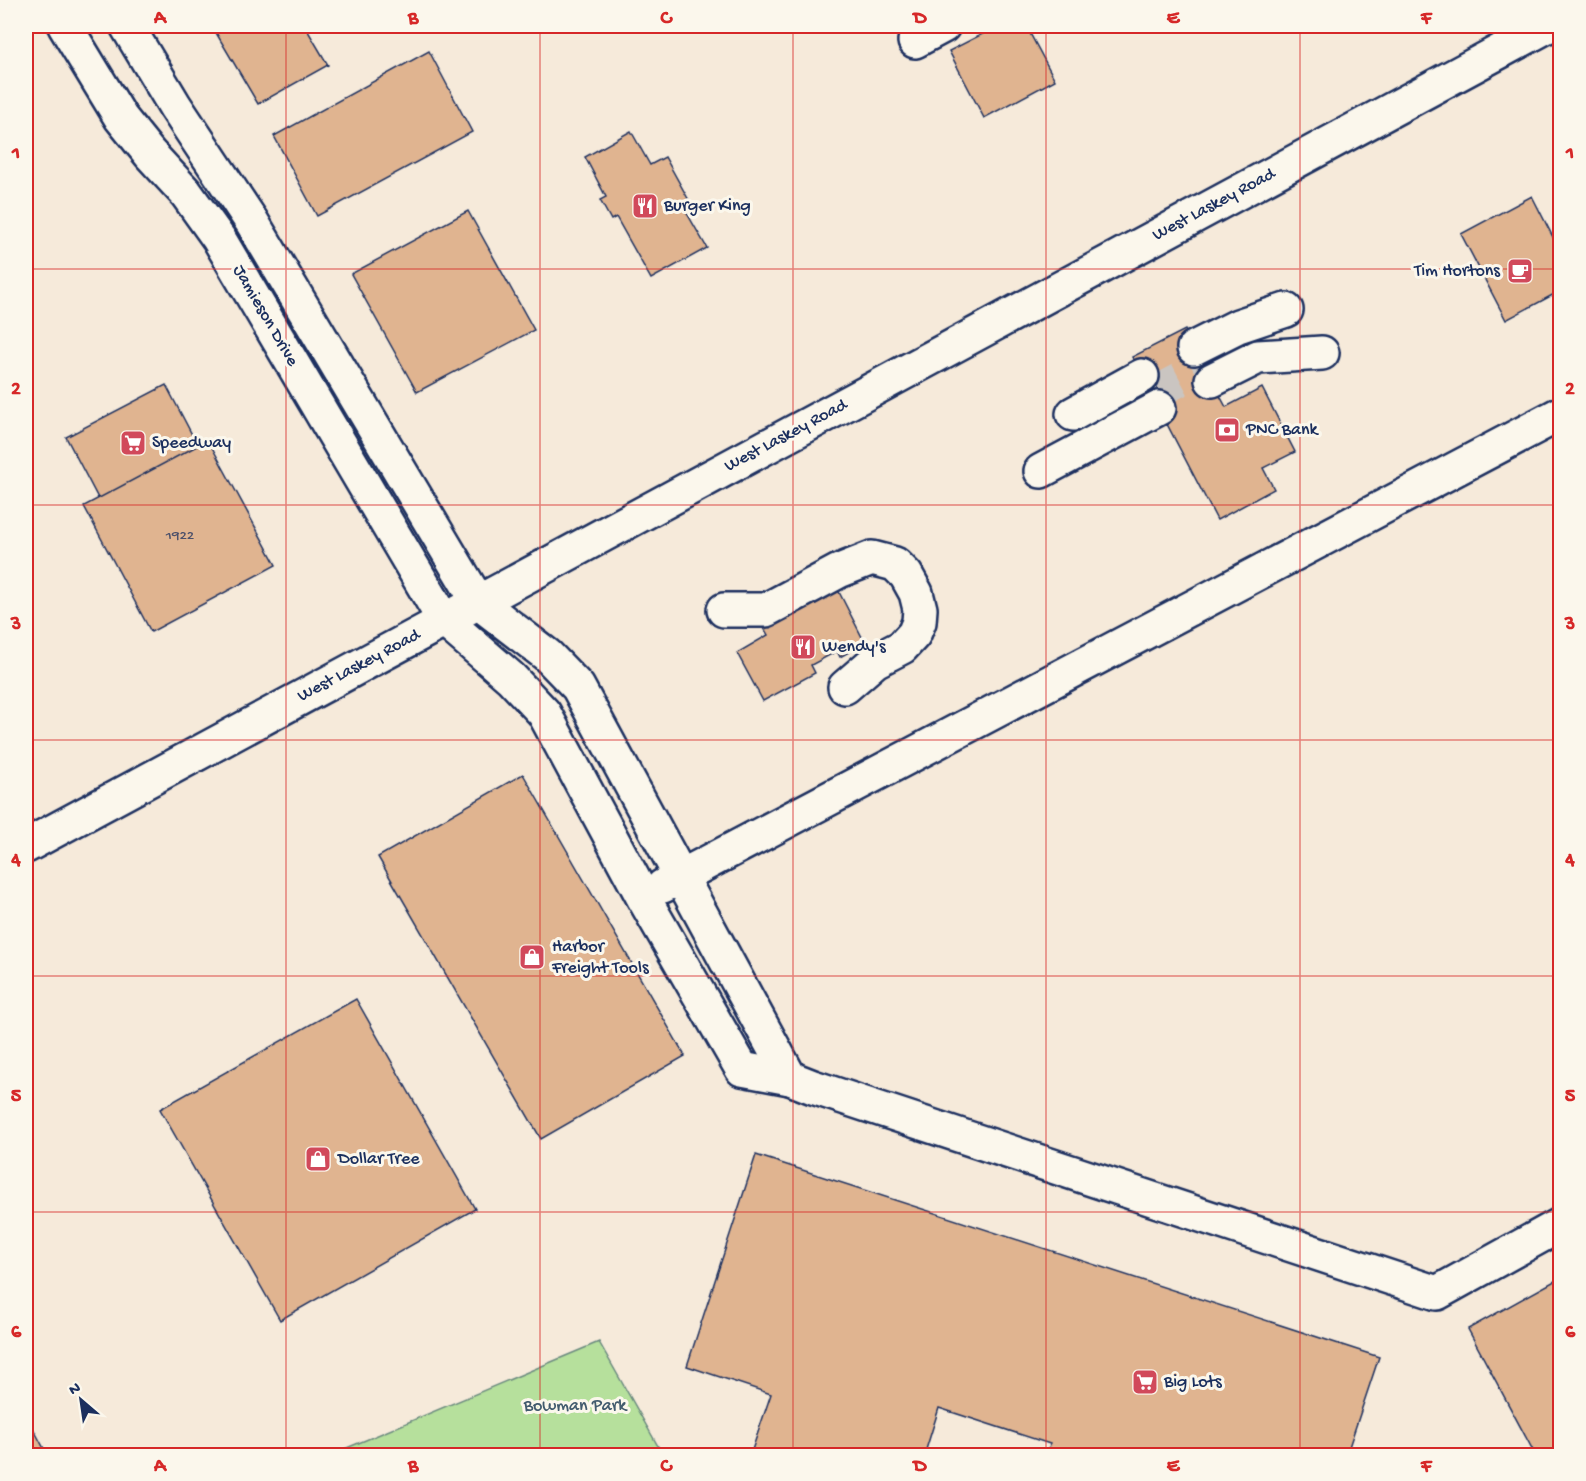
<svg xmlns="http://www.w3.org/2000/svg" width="1586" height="1481" font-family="'Gochi Hand',sans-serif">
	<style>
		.green { fill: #b6e09c; stroke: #68887d; stroke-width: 1.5 }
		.building { fill: #e0b490; stroke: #1b2f5e; stroke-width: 1.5 }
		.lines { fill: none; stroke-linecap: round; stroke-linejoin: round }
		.minor-tunnel { stroke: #cac5c1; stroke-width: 33; stroke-dasharray: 33 16; stroke-linecap: butt }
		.minor-casing { stroke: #1b2f5e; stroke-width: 38 }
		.major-casing { stroke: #1b2f5e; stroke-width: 38 }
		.minor { stroke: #fbf7ec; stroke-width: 33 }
		.major { stroke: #fbf7ec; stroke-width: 33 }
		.grid { fill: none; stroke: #d62828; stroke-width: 1.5; stroke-opacity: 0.55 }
		.labels { text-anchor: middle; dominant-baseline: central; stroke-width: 6; stroke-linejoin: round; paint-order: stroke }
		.number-label { font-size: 15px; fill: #4c506a }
		.street-label { font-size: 18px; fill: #1b2f5e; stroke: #fbf7ec }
		.poi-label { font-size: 18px; fill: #1b2f5e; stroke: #fbf7ec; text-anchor: start }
		.park-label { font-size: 18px; fill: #425b6e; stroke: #fbf7ec }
		.neatline { fill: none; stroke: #d62828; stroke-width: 2 }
		.grid-label { font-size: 20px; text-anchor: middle; font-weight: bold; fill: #d62828 }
	</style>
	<rect width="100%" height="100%" fill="#f6eada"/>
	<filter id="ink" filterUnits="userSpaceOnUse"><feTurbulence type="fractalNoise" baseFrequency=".0167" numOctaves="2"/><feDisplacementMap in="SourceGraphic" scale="12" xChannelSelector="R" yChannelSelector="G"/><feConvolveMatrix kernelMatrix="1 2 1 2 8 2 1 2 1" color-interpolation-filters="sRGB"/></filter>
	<g filter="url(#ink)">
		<polygon class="green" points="599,1342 663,1455 330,1455"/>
		<g class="building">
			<polygon points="212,26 305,26 328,65 258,104"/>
			<polygon points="998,26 1026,26 1055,80 984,118 949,51"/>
			<polygon points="429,51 472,132 317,216 274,136"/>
			<polygon points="631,131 650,165 665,157 691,204 684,208 707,248 651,279 616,217 611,220 600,200 606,197 585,157"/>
			<polygon points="1532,196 1560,251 1560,291 1506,320 1461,234"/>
			<polygon points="468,211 534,330 417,392 351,274"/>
			<polygon points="1185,330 1226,407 1262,388 1295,452 1263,468 1274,489 1217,520 1132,357"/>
			<polygon points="166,385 200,450 100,502 66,437"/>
			<polygon points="208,440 276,565 151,632 84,506"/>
			<polygon points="838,590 865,643 840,657 837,651 811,665 815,673 763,701 737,653 768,635 764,628"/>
			<polygon points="523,774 685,1056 541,1139 378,857"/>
			<polygon points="356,999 475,1209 280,1320 160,1109"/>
			<polygon points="756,1155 1379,1357 1346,1456 1047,1456 1050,1444 939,1408 924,1456 750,1456 771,1394 687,1366"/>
			<polygon points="1560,1278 1560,1456 1536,1456 1468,1329"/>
			<polygon points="26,1415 48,1456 26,1456"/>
		</g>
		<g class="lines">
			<polyline class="minor-tunnel" points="1151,395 1204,367"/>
			<g class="minor-casing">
				<g id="minor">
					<polyline points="65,26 121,118 150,154 186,193 219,239 444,620 511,678 544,713 643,897 742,1069 790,1078 813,1087 1437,1293 1560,1225"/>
					<polyline points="127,26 175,106 252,222 478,602 547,655 578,687 790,1078"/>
					<polyline points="915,41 943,26"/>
					<polyline points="1194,348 1238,326 1286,310"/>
					<polyline points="1212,380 1258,357 1322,353"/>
					<polyline points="1073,414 1142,376"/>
					<polyline points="1041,471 1159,408"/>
					<polyline points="724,610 766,610 839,571 872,558 895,564 906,575 916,593 920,609 919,622 914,634 902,647 875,661 845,687"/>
					<polyline points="663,886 1560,414"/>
				</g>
			</g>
			<g class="major-casing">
				<polyline id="major" points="26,846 1547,26"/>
			</g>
			<use href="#minor" class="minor"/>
			<use href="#major" class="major"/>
		</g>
	</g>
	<path class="grid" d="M286 26V1456M540 26V1456M793 26V1456M1046 26V1456M1300 26V1456M26 269H1560M26 505H1560M26 740H1560M26 976H1560M26 1212H1560"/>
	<defs>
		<g id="restaurant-square" transform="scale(1.35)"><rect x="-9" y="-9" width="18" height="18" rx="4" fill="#d1495b" stroke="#fbf7ec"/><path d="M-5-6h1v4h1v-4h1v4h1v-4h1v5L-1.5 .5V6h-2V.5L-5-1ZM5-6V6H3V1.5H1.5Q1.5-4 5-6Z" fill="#fff"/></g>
		<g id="cafe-square" transform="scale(1.35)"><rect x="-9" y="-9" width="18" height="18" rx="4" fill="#d1495b" stroke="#fbf7ec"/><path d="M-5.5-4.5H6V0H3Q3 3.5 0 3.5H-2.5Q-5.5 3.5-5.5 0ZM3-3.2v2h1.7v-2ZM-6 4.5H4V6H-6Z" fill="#fff"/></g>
		<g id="bank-square" transform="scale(1.35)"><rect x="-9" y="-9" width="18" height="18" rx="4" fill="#d1495b" stroke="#fbf7ec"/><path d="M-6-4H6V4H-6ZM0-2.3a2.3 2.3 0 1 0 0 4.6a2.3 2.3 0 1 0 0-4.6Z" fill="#fff"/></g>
		<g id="supermarket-square" transform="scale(1.35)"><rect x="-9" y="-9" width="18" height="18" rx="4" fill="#d1495b" stroke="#fbf7ec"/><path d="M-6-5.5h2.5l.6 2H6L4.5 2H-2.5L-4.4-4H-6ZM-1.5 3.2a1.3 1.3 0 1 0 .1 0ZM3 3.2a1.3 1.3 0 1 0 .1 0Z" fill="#fff"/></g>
		<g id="shop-square" transform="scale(1.35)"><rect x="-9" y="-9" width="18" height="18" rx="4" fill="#d1495b" stroke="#fbf7ec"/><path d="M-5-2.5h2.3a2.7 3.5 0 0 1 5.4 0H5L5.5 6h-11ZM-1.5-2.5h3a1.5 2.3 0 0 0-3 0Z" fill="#fff"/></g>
	</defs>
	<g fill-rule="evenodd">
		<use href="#restaurant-square" x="645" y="206"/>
		<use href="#cafe-square" x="1520" y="271"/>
		<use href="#bank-square" x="1227" y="430"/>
		<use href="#supermarket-square" x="133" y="443"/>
		<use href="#restaurant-square" x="803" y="647"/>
		<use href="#shop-square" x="532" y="957"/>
		<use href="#shop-square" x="318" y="1159"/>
		<use href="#supermarket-square" x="1145" y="1382"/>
	</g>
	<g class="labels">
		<g class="number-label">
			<text x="180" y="536">1922</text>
		</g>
		<g class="street-label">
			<text transform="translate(1214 205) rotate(-28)">West Laskey Road</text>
			<text transform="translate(265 316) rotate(60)">Jamieson Drive</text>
			<text transform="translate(786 436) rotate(-28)">West Laskey Road</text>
			<text transform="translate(359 666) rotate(-28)">West Laskey Road</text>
		</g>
		<g class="poi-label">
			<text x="664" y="206">Burger King</text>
			<text x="1500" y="271" text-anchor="end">Tim Hortons</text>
			<text x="1246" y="430">PNC Bank</text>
			<text x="152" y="443">Speedway</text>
			<text x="822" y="647">Wendy's</text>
			<text x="552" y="947">Harbor<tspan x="552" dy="21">Freight Tools</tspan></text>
			<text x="338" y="1159">Dollar Tree</text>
			<text x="1164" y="1382">Big Lots</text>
		</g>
		<g class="park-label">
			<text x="575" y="1406">Bowman Park</text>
		</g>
	</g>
	<rect width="1586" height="1481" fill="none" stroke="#fbf7ec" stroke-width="66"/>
	<g transform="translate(81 1400) rotate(331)" stroke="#fbf7ec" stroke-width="4.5" paint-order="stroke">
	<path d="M0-4.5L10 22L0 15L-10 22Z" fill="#1b2f5e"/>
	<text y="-9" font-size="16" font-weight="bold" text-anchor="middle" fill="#1b2f5e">N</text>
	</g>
	<rect x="33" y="33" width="1520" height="1415" class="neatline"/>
	<g class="grid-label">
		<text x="160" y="23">A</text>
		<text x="413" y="23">B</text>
		<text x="666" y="23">C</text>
		<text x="920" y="23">D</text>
		<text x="1173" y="23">E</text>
		<text x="1426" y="23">F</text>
		<text x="16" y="158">1</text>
		<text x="1570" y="158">1</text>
		<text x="16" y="394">2</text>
		<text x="1570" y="394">2</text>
		<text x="16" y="629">3</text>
		<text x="1570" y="629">3</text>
		<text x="16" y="865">4</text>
		<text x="1570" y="865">4</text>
		<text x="16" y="1101">5</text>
		<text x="1570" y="1101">5</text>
		<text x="16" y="1337">6</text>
		<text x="1570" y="1337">6</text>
		<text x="160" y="1471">A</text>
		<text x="413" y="1471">B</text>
		<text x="666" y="1471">C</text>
		<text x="920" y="1471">D</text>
		<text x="1173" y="1471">E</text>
		<text x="1426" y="1471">F</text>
	</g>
</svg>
